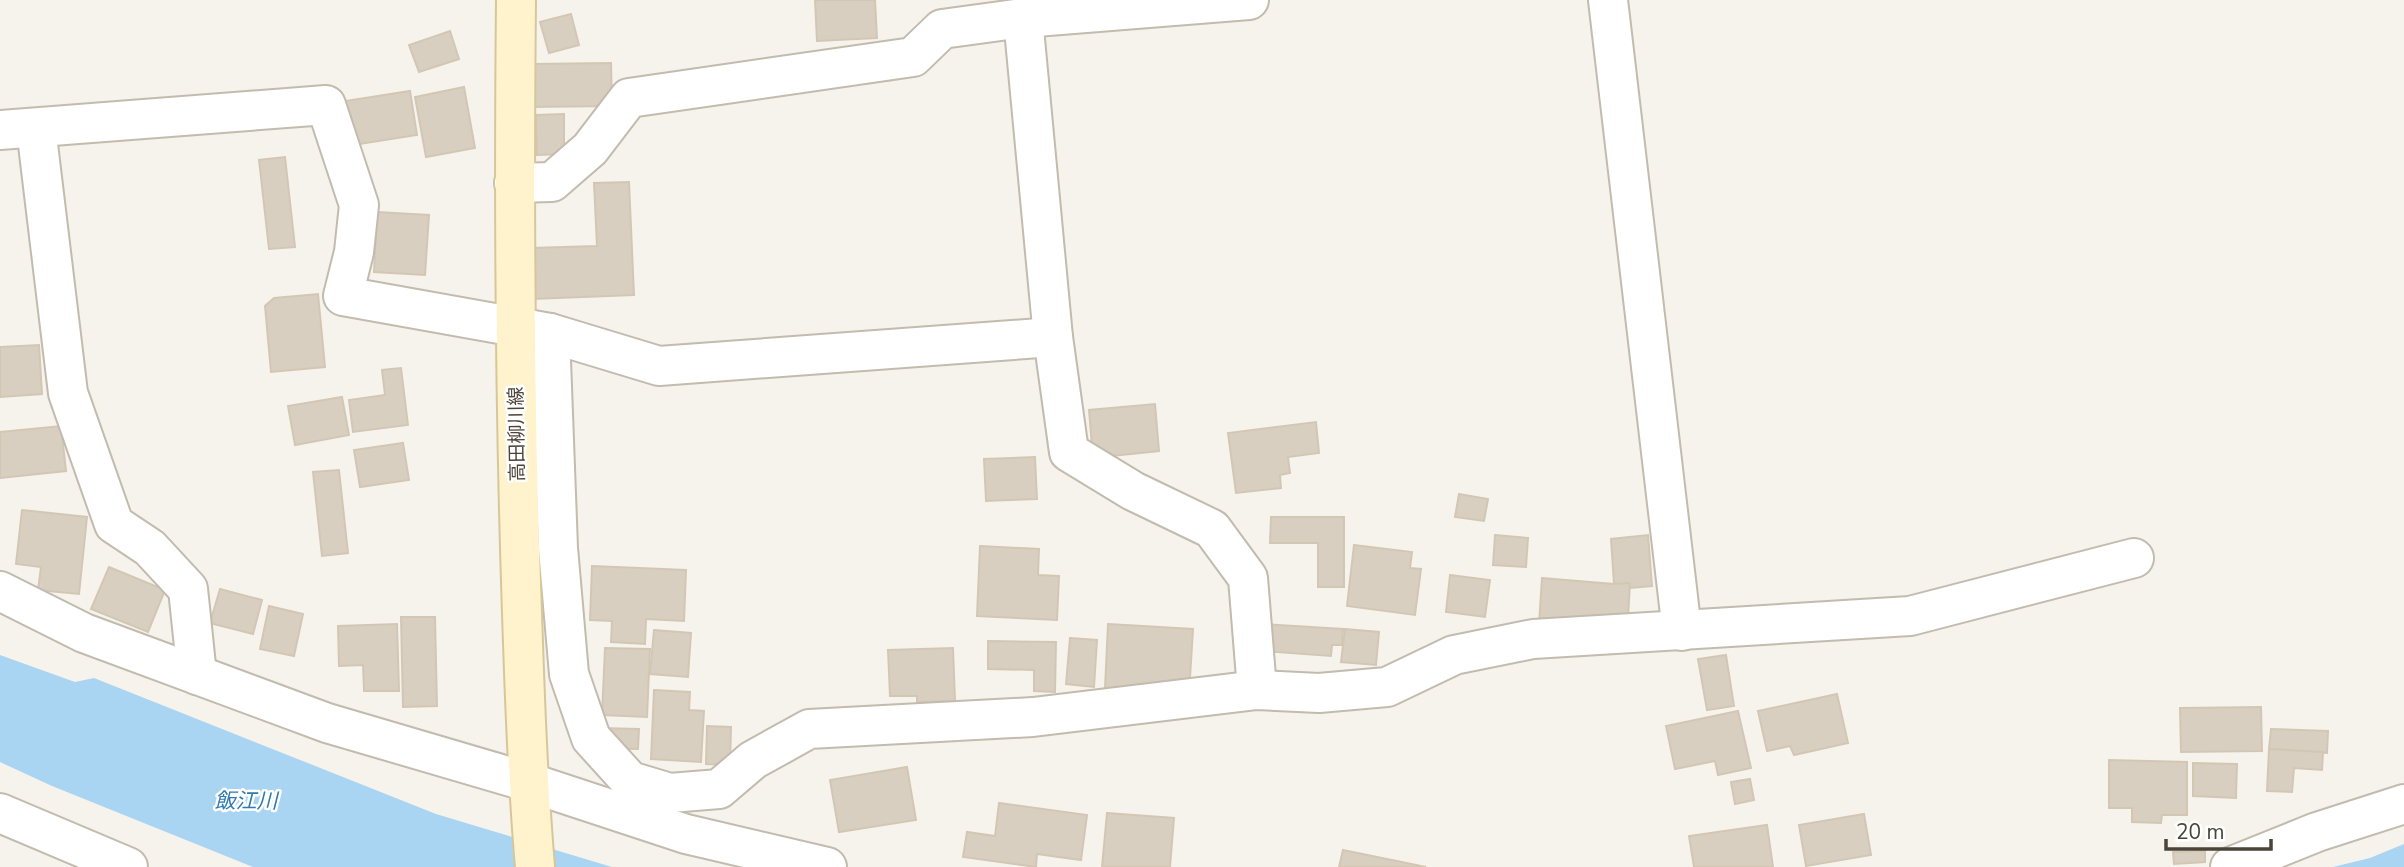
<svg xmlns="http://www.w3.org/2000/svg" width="2404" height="867" font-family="'Nunito Sans','Noto Sans JP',sans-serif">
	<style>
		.water { fill: #a9d4f2 }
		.building { fill: #d8cfc1; stroke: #d3c7b4; stroke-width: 2 }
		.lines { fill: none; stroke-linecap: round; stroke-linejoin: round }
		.minor-casing { stroke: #c2bbae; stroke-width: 42 }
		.tertiary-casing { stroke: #c2bbae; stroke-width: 42 }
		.secondary-casing { stroke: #d6c79b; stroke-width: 42 }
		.minor { stroke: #fff; stroke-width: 38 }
		.tertiary { stroke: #fff; stroke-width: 38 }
		.secondary { stroke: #fff3cd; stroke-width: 38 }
		.labels { text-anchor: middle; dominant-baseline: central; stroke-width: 5; stroke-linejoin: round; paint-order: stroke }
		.street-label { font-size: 19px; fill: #4b4439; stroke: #fff }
		.water-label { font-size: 21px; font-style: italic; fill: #2e7ab2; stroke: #fff }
	</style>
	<rect width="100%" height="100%" fill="#f6f3ec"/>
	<g class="water">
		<polygon points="0,655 75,682 94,678 436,814 612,867 253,867 52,786 0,762"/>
		<polygon points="2404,844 2404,867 2333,867 2370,858"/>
	</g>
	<g class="building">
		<polygon points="815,0 875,0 877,38 817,41"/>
		<polygon points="571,14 579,45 549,53 540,22"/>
		<polygon points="450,31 459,59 419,72 409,45"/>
		<polygon points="611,63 612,106 532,107 531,64"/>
		<polygon points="464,87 475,148 426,157 415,97"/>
		<polygon points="410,91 417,135 346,146 339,102"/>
		<polygon points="564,114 564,154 537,155 536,115"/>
		<polygon points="285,157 295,247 269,249 259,160"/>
		<polygon points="629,182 634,295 533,299 531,248 597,246 594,183"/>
		<polygon points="377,212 429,215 425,275 374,272"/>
		<polygon points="318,294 325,367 271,372 265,306 274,298"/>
		<polygon points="39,345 42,394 0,397 0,347"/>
		<polygon points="401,368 408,425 353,432 349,400 385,395 382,370"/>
		<polygon points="342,397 349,435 295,445 288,406"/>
		<polygon points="1155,404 1159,451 1093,458 1089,410"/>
		<polygon points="1316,422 1319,453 1288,457 1290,473 1280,475 1281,488 1236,493 1228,433"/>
		<polygon points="61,426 66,471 0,478 0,432"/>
		<polygon points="403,443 409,480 360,487 354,450"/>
		<polygon points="1035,457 1037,499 986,501 984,459"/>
		<polygon points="339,470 348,553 322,556 313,472"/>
		<polygon points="1459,494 1488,499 1484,521 1455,517"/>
		<polygon points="22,510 87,517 79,594 38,590 41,567 16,564"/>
		<polygon points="1271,517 1344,517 1344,587 1318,587 1318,543 1270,543"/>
		<polygon points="1495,535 1528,538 1526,567 1493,565"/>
		<polygon points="1648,535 1652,586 1630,588 1630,583 1614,584 1611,539"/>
		<polygon points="1354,545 1412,552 1410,568 1421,569 1415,615 1347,606"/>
		<polygon points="980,546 1039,549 1038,575 1059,576 1057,620 977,616"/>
		<polygon points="592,566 686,570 684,621 646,619 645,644 611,642 612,621 590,620"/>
		<polygon points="109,567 165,590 148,632 91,609"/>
		<polygon points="1450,575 1490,580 1485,617 1446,612"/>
		<polygon points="1542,578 1614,584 1630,583 1627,635 1539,624"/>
		<polygon points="220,589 262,600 253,634 210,623"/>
		<polygon points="269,606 303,614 294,656 260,649"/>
		<polygon points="401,617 435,617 437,706 403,707"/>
		<polygon points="397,624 399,691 364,691 363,665 339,666 338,626"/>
		<polygon points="1108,624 1193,629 1189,694 1105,688"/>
		<polygon points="1264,624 1343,629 1342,645 1332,645 1331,656 1262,651"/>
		<polygon points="1345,629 1379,632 1376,665 1341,662"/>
		<polygon points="654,630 691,633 688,677 650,674"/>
		<polygon points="1070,638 1097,640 1094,687 1066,684"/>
		<polygon points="988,641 1056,642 1055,692 1034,691 1034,670 988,669"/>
		<polygon points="605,648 650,649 647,717 602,715"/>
		<polygon points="953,648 955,701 917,702 917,696 890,696 888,650"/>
		<polygon points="1726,655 1734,706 1707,710 1698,659"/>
		<polygon points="654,690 690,692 689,710 704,711 701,762 651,759"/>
		<polygon points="1837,694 1848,743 1794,755 1790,746 1767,751 1758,711"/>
		<polygon points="2261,707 2262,751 2181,752 2180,708"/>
		<polygon points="1738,711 1751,768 1718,775 1715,761 1675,769 1666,726"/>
		<polygon points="707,726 731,727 730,765 706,764"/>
		<polygon points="600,728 639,729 638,749 599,748"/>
		<polygon points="2271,729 2328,731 2327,753 2269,749"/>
		<polygon points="2269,749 2323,752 2322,770 2294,768 2292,792 2267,791"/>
		<polygon points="2109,760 2187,762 2187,815 2162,815 2161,823 2132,822 2132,808 2109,808"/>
		<polygon points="2193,763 2237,764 2236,798 2193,796"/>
		<polygon points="907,767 916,820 839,832 830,780"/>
		<polygon points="1750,779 1754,800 1735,804 1731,782"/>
		<polygon points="999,803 1087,815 1081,860 1037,854 1036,867 963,857 967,832 995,836"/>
		<polygon points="1107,813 1174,818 1170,867 1102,867"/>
		<polygon points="1864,814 1871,855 1806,866 1799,825"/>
		<polygon points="1767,825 1773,867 1694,867 1689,836"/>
		<polygon points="1343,850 1426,867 1339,867"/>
		<polygon points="2205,851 2205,862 2174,864 2173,852"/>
	</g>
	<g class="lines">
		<g class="minor-casing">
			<g id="minor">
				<polyline points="1608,0 1682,631"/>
				<polyline points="36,128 68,393 114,524 150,548 188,589 197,675"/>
				<polyline points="0,130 326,105 359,205 354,252 343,296 550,333 659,366 1053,337 1023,18 1249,0"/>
				<polyline points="514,183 552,182 590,149 629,98 913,57 942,29 1023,18"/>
				<polyline points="550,333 558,548 569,674 591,738 630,781 670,793 719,789 753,760 809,729 1033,717 1257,690 1319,693 1387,687 1454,655 1533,639 1910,616 2134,558"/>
				<polyline points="1053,337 1069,452 1133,491 1212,529 1248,578 1257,690"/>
				<polyline points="0,591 84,633 327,723 528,782 686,834 827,867"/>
				<polyline points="2230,867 2317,832 2404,804"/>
			</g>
		</g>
		<g class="tertiary-casing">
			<polyline id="tertiary" points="0,813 128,867"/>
		</g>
		<g class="secondary-casing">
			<path id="secondary" d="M516 0C514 194 515 388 521 582 524 677 527 772 535 867"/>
		</g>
		<use href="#minor" class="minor"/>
		<use href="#tertiary" class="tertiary"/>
		<use href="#secondary" class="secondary"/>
	</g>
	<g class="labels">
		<g class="street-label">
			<text transform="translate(517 434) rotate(-91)">高田柳川線</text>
		</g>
		<g class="water-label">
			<text x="246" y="801">飯江川</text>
		</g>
	</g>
	<path d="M2166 839v10h105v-10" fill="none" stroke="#4b4439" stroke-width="3.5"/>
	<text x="2176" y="839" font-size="21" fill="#4b4439" stroke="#ffffff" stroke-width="5" paint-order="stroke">20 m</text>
</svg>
